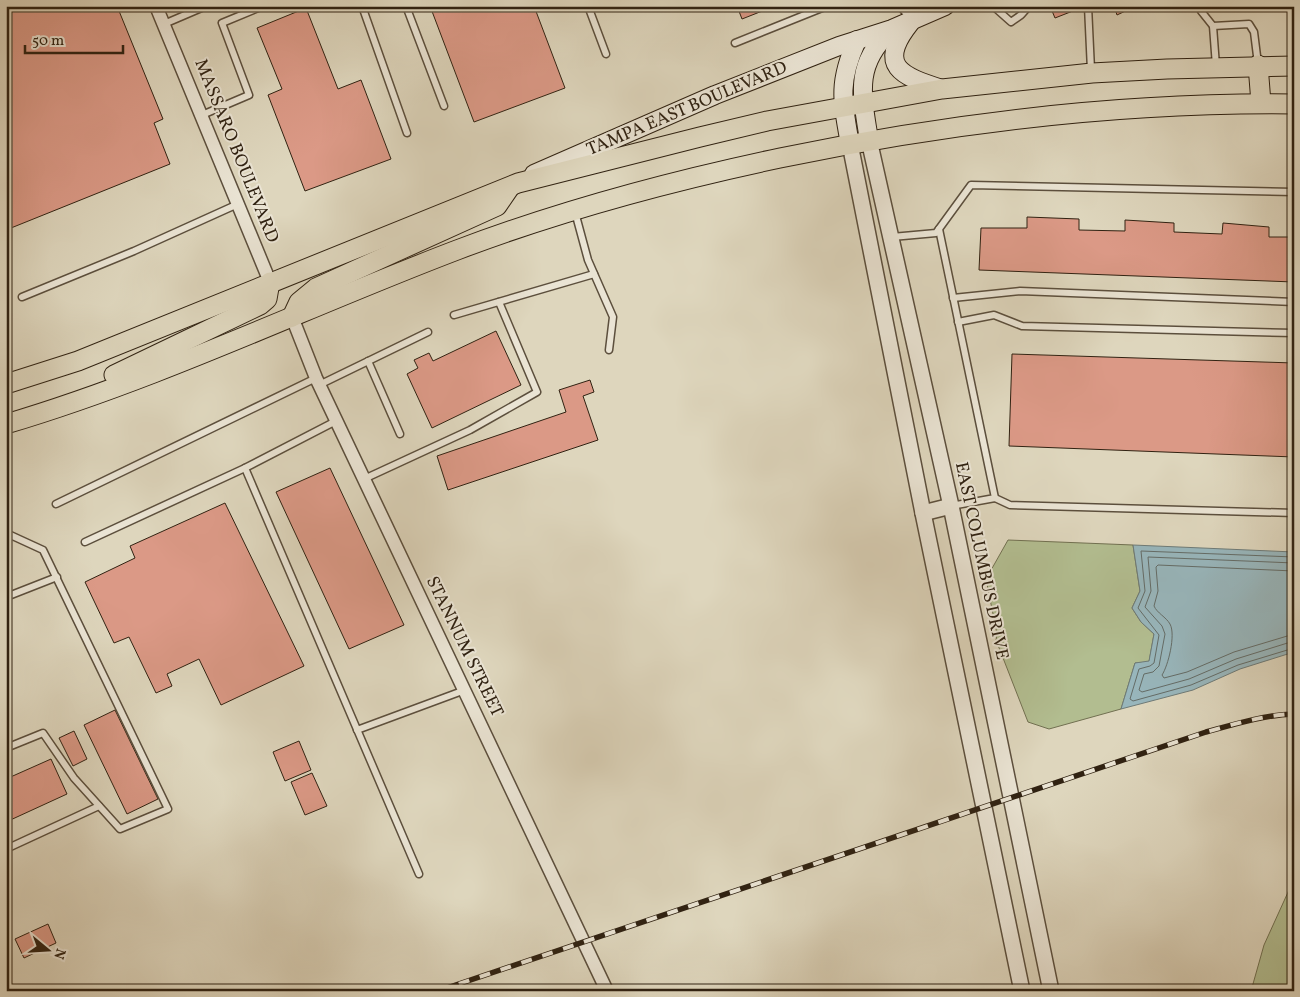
<svg xmlns="http://www.w3.org/2000/svg" width="1300" height="997" font-family="Vollkorn,serif">
	<style>
		.green { fill: #b2bd90; stroke: #717051 }
		.water { fill: #98b6bc; stroke: #6e7b78 }
		.lines { fill: none; stroke-linecap: round; stroke-linejoin: round }
		.shore { stroke: #646c67; stroke-width: 1 }
		.building { fill: #db9986; stroke: #302212 }
		.service-casing { stroke: #5c4f3d; stroke-width: 9 }
		.minor-casing { stroke: #5c4f3d; stroke-width: 15 }
		.tertiary-casing { stroke: #5c4f3d; stroke-width: 18 }
		.secondary-casing { stroke: #302212; stroke-width: 20 }
		.primary-casing { stroke: #302212; stroke-width: 21 }
		.service { stroke: #eae4d4; stroke-width: 6 }
		.minor { stroke: #eae4d4; stroke-width: 12 }
		.tertiary { stroke: #eae4d4; stroke-width: 15 }
		.secondary { stroke: #eae4d4; stroke-width: 18 }
		.primary { stroke: #ded6bd; stroke-width: 19 }
		.rail-casing { stroke: #302212; stroke-width: 5.5 }
		.rail { stroke: #eae4d4; stroke-width: 4; stroke-dasharray: 11; stroke-linecap: butt }
		.labels { text-anchor: middle; dominant-baseline: central; stroke-width: 4; stroke-linejoin: round; paint-order: stroke }
		.street-label { font-size: 18px; fill: #302212; stroke: #eae4d4 }
	</style>
	<rect width="100%" height="100%" fill="#ded6bd"/>
	<filter id="stains"><feTurbulence type="fractalNoise" baseFrequency=".004" numOctaves="4"/><feColorMatrix values="0 0 0 0 .2 0 0 0 0 .09 0 0 0 0 .02 0 0 0 .5 -.17"/></filter>
	<radialGradient id="worn" r=".72"><stop offset=".6" stop-color="#630" stop-opacity="0"/><stop offset="1" stop-color="#630" stop-opacity=".3"/></radialGradient>
	<g class="green">
		<polygon points="1008,540 1133,545 1140,591 1132,608 1141,622 1154,634 1149,662 1135,663 1121,709 1049,729 1028,722 996,640 997,634 986,579"/>
		<polygon points="1294,879 1294,991 1251,991 1264,945"/>
	</g>
	<polygon class="water" points="1133,545 1294,552 1294,652 1240,669 1193,690 1121,709 1135,663 1149,661 1154,634 1141,622 1132,608 1140,591"/>
	<g class="lines">
		<g class="shore">
			<polyline points="1294,557 1141,551 1145,591 1138,608 1159,635 1154,663 1150,666 1139,669 1130,699 1133,701 1191,685 1238,665 1294,648"/>
			<polyline points="1294,563 1148,557 1151,591 1145,607 1162,626 1165,634 1159,666 1153,672 1144,674 1139,690 1142,692 1189,679 1236,659 1294,641"/>
			<path d="M1294 571 1158 565 1156 567 1158 591 1154 606C1157 613 1166 617 1170 624 1176 635 1168 666 1162 675L1164 678 1187 672 1234 652 1294 634"/>
		</g>
	</g>
	<g class="building">
		<polygon points="6,6 117,6 163,119 154,123 170,164 6,230"/>
		<polygon points="430,6 534,6 565,88 474,122"/>
		<polygon points="737,6 775,6 742,19"/>
		<polygon points="1050,6 1083,6 1083,7 1055,18"/>
		<polygon points="1114,6 1136,6 1117,15"/>
		<polygon points="306,8 338,89 361,80 391,159 305,191 268,95 282,89 257,28"/>
		<polygon points="1027,217 1079,219 1079,230 1125,231 1125,220 1174,223 1174,232 1222,234 1223,223 1269,227 1269,237 1294,237 1294,282 979,270 981,228 1027,228"/>
		<polygon points="496,331 521,385 432,428 407,374 418,368 414,360 429,353 433,361"/>
		<polygon points="1012,354 1294,363 1294,457 1009,446"/>
		<polygon points="590,380 594,392 583,396 598,440 448,490 437,456 566,412 559,390"/>
		<polygon points="330,468 404,625 349,649 276,492"/>
		<polygon points="225,503 304,666 221,705 199,659 167,674 172,686 156,693 129,637 114,643 85,582 135,558 130,546"/>
		<polygon points="115,710 158,799 127,814 84,725"/>
		<polygon points="74,731 87,759 73,766 59,738"/>
		<polygon points="299,741 311,770 285,781 273,752"/>
		<polygon points="51,759 67,794 6,822 6,779"/>
		<polygon points="312,773 327,806 305,815 291,782"/>
		<polygon points="48,924 56,943 24,958 15,939"/>
	</g>
	<g class="lines">
		<g class="service-casing">
			<g id="service">
				<polyline points="362,6 407,133"/>
				<polyline points="406,6 444,106"/>
				<polyline points="588,6 606,54"/>
				<polyline points="900,6 911,19"/>
				<polyline points="993,6 1011,22 1021,15 1029,6"/>
				<polyline points="1088,6 1091,70"/>
				<polyline points="1201,6 1201,11 1213,26 1216,66"/>
				<polyline points="164,24 206,6"/>
				<polyline points="1213,26 1249,24 1254,32 1258,64"/>
				<polyline points="735,43 827,6"/>
				<polyline points="202,115 249,95 222,23 263,6"/>
				<polyline points="575,212 588,260 613,317 609,350"/>
				<polyline points="939,229 995,498 951,506"/>
				<polyline points="892,237 936,233 971,185 1294,192"/>
				<polyline points="22,297 134,251 238,204"/>
				<polyline points="953,298 1020,291 1294,302"/>
				<polyline points="454,315 594,274"/>
				<polyline points="958,322 994,315 1022,326 1294,333"/>
				<polyline points="368,361 400,434"/>
				<polyline points="319,385 428,332"/>
				<polyline points="245,468 419,874"/>
				<polyline points="364,479 470,430 537,392 499,302"/>
				<polyline points="995,498 1010,505 1294,513"/>
				<polyline points="56,504 316,378"/>
				<polyline points="6,533 43,550 168,809 120,829 74,778 43,733 6,748"/>
				<polyline points="85,542 245,468 336,421"/>
				<polyline points="6,597 57,577"/>
				<polyline points="357,730 465,690"/>
				<polyline points="6,849 99,806"/>
			</g>
		</g>
		<g class="minor-casing">
			<g id="minor">
				<polyline points="156,6 270,282"/>
				<polyline points="292,317 316,378 607,991"/>
			</g>
		</g>
		<g class="tertiary-casing">
			<g id="tertiary">
				<polyline points="869,140 951,506 1051,991"/>
				<polyline points="850,144 923,513 1022,991"/>
				<polyline points="923,513 951,506"/>
			</g>
		</g>
		<g class="secondary-casing">
			<g id="secondary">
				<path d="M910 23C876 66 901 76 942 89"/>
				<path d="M869 140C862 95 854 66 889 32"/>
				<path d="M850 144C842 100 838 82 857 40"/>
				<polyline points="534,174 715,95 839,46 892,29 945,6"/>
			</g>
		</g>
		<g class="primary-casing">
			<g id="primary">
				<polyline points="1258,65 1261,103"/>
				<polyline points="292,317 299,302 316,288 497,206 510,187"/>
				<polyline points="114,375 260,305 267,299 270,282"/>
				<polyline points="6,384 78,361 518,183 700,137 767,121 942,89 1092,73 1167,69 1294,66"/>
				<path d="M6 424C161 378 307 307 457 250 562 210 671 181 780 158 950 123 1121 102 1294 104"/>
			</g>
		</g>
		<use href="#service" class="service"/>
		<use href="#minor" class="minor"/>
		<use href="#tertiary" class="tertiary"/>
		<use href="#secondary" class="secondary"/>
		<use href="#primary" class="primary"/>
		<g class="rail-casing">
			<path id="rail" d="M438 991 1206 732C1235 724 1264 715 1294 714"/>
		</g>
		<use href="#rail" class="rail"/>
	</g>
	<g class="labels">
		<g class="street-label">
			<text transform="translate(687 109) rotate(-23)">TAMPA EAST BOULEVARD</text>
			<text transform="translate(236 151) rotate(68)">MASSARO BOULEVARD</text>
			<text transform="translate(981 561) rotate(78)">EAST COLUMBUS DRIVE</text>
			<text transform="translate(464 647) rotate(64)">STANNUM STREET</text>
		</g>
	</g>
	<rect width="1300" height="997" fill="none" stroke="#ded6bd" stroke-width="25"/>
	<rect x="8" y="8" width="1285" height="982" fill="none" stroke="#302212" stroke-width="2.5"/>
	<rect x="12" y="12" width="1275" height="972" fill="none" stroke="#302212"/>
	<g transform="translate(48 950) rotate(108)" stroke="#eae4d4" stroke-width="4" paint-order="stroke">
	<path d="M0-4L9 19L0 12L-9 19Z" fill="#302212"/>
	<text y="-8" font-size="14" font-weight="bold" text-anchor="middle" fill="#302212">N</text>
	</g>
	<path d="M25 45v8h98v-8" fill="none" stroke="#302212" stroke-width="2.5"/>
	<text x="32" y="45" font-size="15" fill="#302212" stroke="#eae4d4" stroke-width="4" paint-order="stroke">50 m</text>
	<rect width="100%" height="100%" filter="url(#stains)"/>
	<rect width="100%" height="100%" fill="url(#worn)"/>
</svg>
